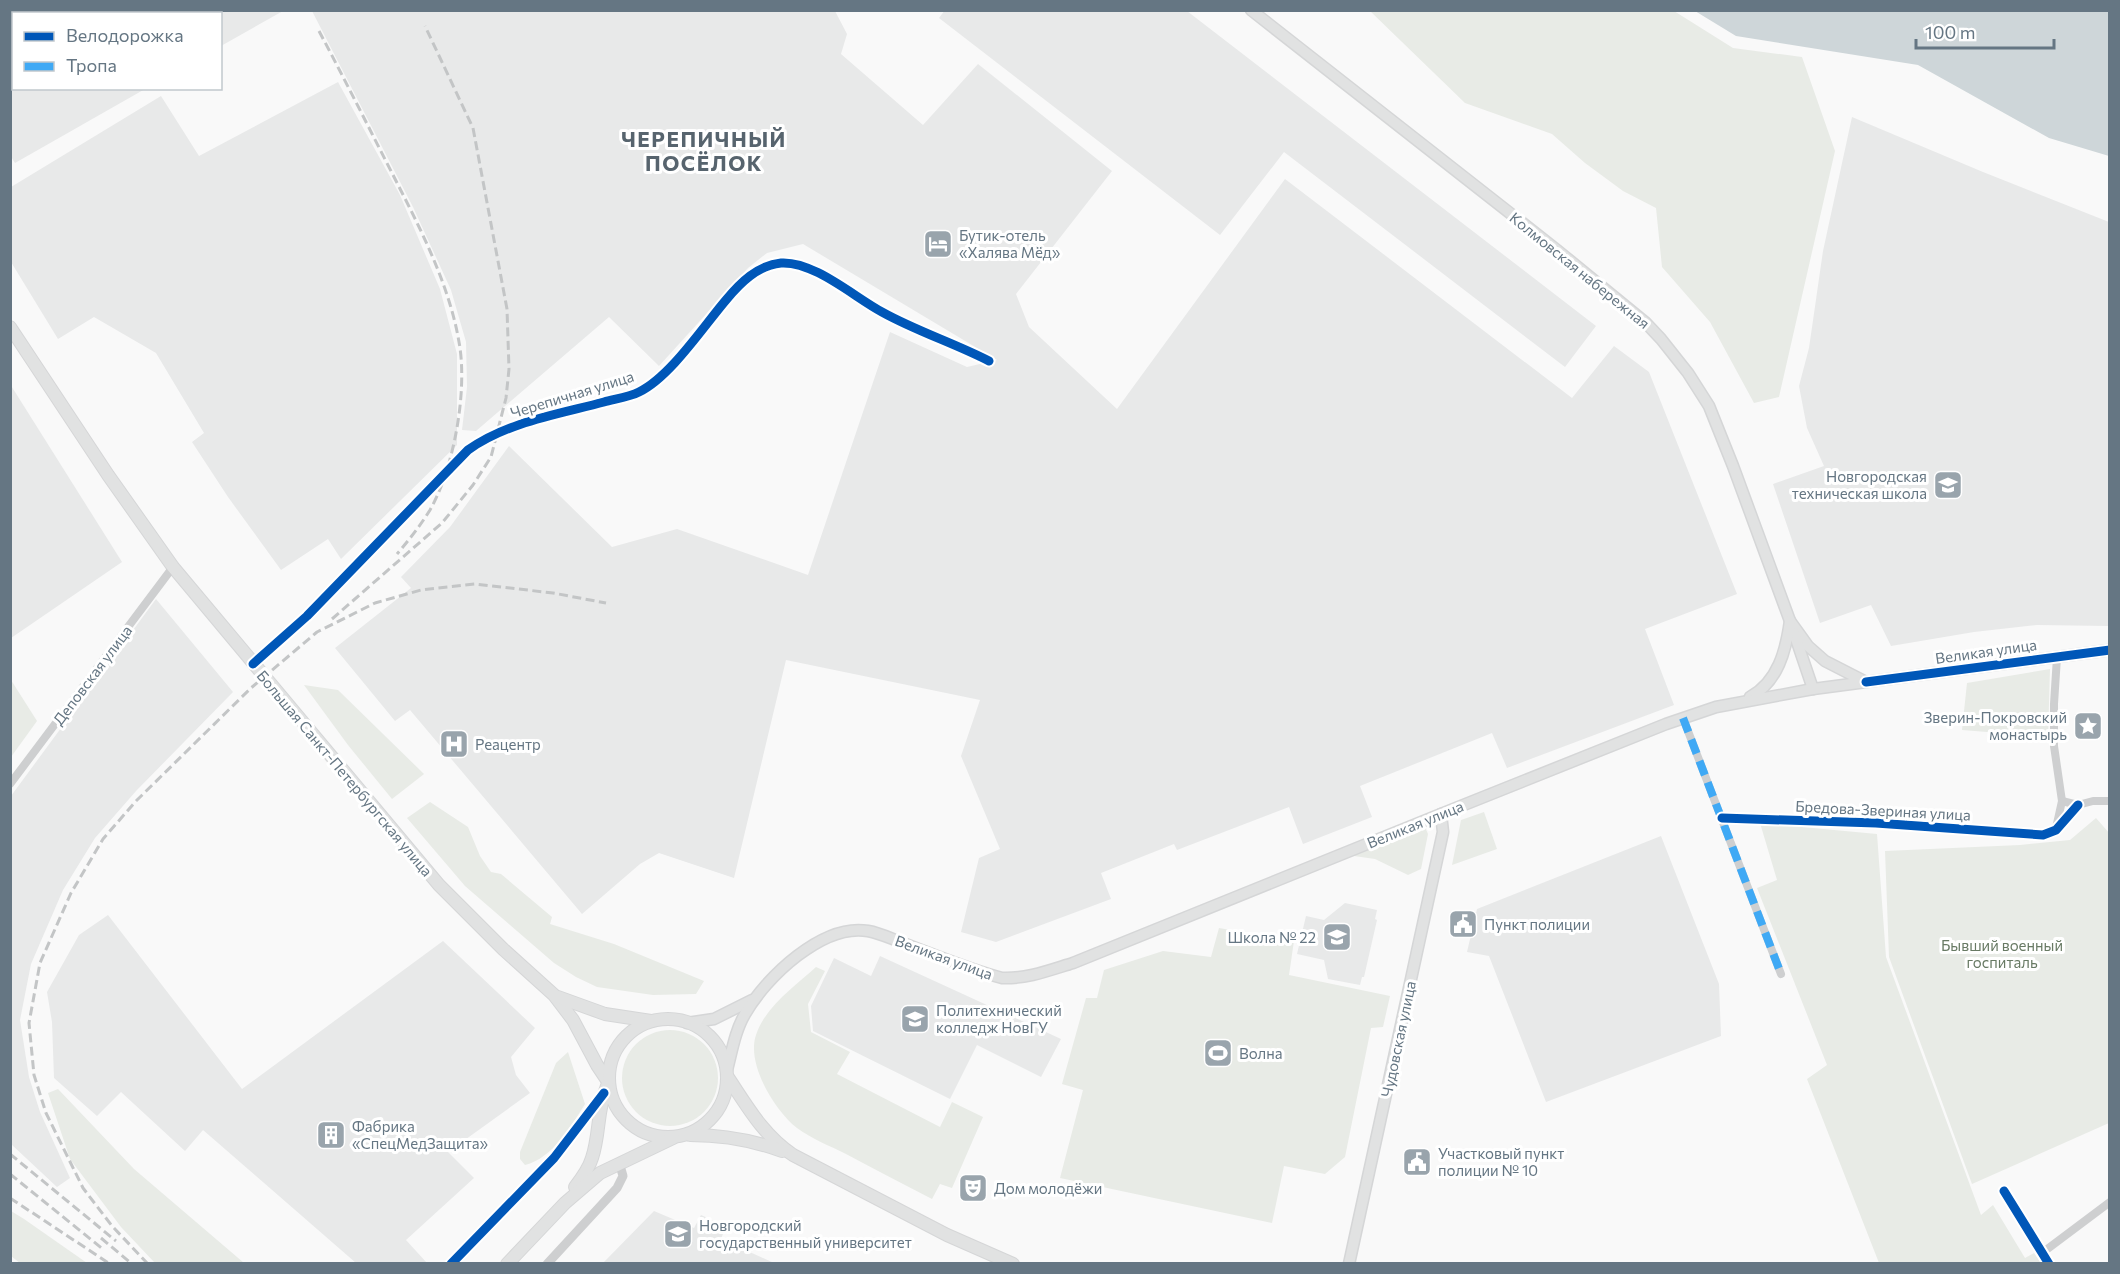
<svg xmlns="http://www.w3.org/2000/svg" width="2120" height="1274" font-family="Commissioner,sans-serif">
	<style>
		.built { fill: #e8e9e9 }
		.green { fill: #e8ebe6 }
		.water { fill: #ced6d9 }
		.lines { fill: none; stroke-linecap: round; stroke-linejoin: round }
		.secondary-casing { stroke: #d5d6d7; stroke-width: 13 }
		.primary-casing { stroke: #d5d6d7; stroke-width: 14 }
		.minor { stroke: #cecfd0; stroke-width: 8 }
		.tertiary { stroke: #cecfd0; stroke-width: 9 }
		.secondary { stroke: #e1e2e2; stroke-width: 10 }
		.primary { stroke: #e1e2e2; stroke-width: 12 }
		.rail { stroke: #c3c5c6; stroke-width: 3; stroke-dasharray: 9 4.5; stroke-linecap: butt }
		.quiet { stroke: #3fa9f5; stroke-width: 8; stroke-dasharray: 15 8; stroke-linecap: butt }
		.cycleway-casing { stroke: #fff; stroke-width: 13 }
		.cycleway { stroke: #0057b8; stroke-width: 9 }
		.labels { text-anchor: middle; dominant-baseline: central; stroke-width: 6; stroke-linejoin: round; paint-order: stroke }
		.poi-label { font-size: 15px; fill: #657683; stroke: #fff; text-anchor: start }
		.street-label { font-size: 15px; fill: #657683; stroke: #fff }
		.park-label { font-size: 15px; fill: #687a64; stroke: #fff }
		.district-label { font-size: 21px; font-weight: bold; letter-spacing: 1.5px; fill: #57646e; stroke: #fff }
	</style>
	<rect width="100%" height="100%" fill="#f9f9f9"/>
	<g class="built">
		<polygon points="126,10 283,10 283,11 221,46 220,14 121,13"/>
		<polygon points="945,10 1187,11 1596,326 1565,367 1284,152 1220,235 939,18"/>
		<polygon points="312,11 835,11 847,34 841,54 923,125 978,64 1112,171 1016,294 1029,327 1117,409 1285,179 1572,398 1614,346 1649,372 1737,594 1645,629 1674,705 1507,768 1492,733 1360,786 1372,817 1303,844 1289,807 1177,850 1174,844 1101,873 1111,899 996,942 961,932 979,858 1000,849 961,756 980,700 786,660 734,878 659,853 640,864 582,914 410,710 395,721 335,648 411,588 401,577 450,527 509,446 612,547 677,529 808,575 890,332 967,367 997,360 803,244 767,253 748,268 659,366 609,317 476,431 462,430 467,387 466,342 451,290 413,207"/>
		<polygon points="338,82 400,195 440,289 457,354 457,445 341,559 328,539 281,570 228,497 192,442 204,433 156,353 94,317 58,339 11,262 11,187 161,96 199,156"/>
		<polygon points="13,84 14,88 145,89 15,163 10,155 10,86"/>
		<polygon points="1852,117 1983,172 2109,222 2109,626 2037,625 1974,632 1891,646 1871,605 1820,623 1773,484 1824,466 1807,428 1799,386 1809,348 1823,251"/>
		<polygon points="10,384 122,562 11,638 10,638"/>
		<polygon points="156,599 233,692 136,791 95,838 63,890 31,964 20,1020 29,1077 40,1112 70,1178 57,1187 11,1144 11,796"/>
		<polygon points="1661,836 1719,984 1721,1036 1546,1102 1489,956 1467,952 1477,909"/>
		<polygon points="1345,903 1377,910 1375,919 1377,920 1364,977 1362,977 1360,985 1328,979 1324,960 1297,954 1306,916 1324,920"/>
		<polygon points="108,915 242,1089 443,941 535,1028 511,1057 516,1075 530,1093 448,1152 474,1178 406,1240 427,1263 356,1263 203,1130 185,1151 121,1092 97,1116 54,1078 52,1022 47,992 79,935"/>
		<polygon points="880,956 1061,1039 1041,1077 977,1045 950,1099 813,1031 811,1006 834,958 871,976"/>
		<polygon points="654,1211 694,1228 701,1215 726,1226 721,1239 774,1263 603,1263"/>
	</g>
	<g class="green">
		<polygon points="1370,11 1674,11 1733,48 1802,57 1835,151 1779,397 1754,403 1710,322 1662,267 1656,208 1623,191 1585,163 1552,134 1465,103"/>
		<polygon points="2050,669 2048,737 1962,730 1967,683"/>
		<polygon points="11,680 37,721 11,757 10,757"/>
		<polygon points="304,685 338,690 424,774 392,799 348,745"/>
		<polygon points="430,802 468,827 480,856 491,872 501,874 552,917 550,924 614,944 704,981 696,994 653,995 597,987 576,977 554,963 465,886 407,818"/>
		<polygon points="1484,812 1497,849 1452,865 1461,820"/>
		<polygon points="2096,818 2110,834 2109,1123 1972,1184 1889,957 1885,851 2020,845 2070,840"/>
		<polygon points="1760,823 1877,834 1886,957 1981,1215 1993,1205 2025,1258 2034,1253 2041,1263 1879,1263 1807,1079 1827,1065 1757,888 1777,880"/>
		<polygon points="1419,827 1425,827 1428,834 1421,869 1408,875 1375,859 1347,855"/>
		<polygon points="1219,928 1294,941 1289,975 1390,996 1383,1027 1371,1028 1345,1157 1325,1174 1284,1166 1272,1223 1060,1178 1083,1090 1062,1084 1086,998 1097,998 1104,970 1163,951 1211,957"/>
		<path d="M816 967 825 971 808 1004 811 1032 850 1052 837 1074 940 1127 952 1102 983 1117 952 1188 940 1184 932 1199C903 1184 874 1169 846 1154 830 1146 812 1139 797 1128 775 1111 746 1064 756 1035 765 1007 795 986 816 967Z"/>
		<circle cx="670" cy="1078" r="48"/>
		<path d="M568 1052 585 1104C571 1126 553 1158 525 1165L520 1159V1152L556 1063Z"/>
		<polygon points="58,1089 134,1169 244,1263 155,1263 121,1227 70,1159 48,1093"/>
		<polygon points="11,1211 24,1219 87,1263 20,1263 11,1256"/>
	</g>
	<polygon class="water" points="1695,11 2109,11 2109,156 2049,138 1918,65 1736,36"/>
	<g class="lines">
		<g class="secondary-casing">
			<g id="secondary">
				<polyline points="1251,10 1557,250 1645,322 1661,339 1688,373 1709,406 1733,466 1790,621 1808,646 1825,661 1866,682"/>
				<polyline points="1794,633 1813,689"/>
				<path d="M1750 697C1778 682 1786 650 1790 621"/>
				<polyline points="687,1023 714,1019 752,1000"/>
				<path d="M727 1070C732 1051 735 1031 745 1014 766 977 823 923 868 931 880 933 892 939 903 943 935 955 968 969 1002 978 1027 979 1050 970 1073 963L1441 814 1666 724 1716 707 1813 689 2110 650"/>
				<polyline points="1349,1264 1443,832 1441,814"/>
			</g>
		</g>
		<g class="primary-casing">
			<g id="primary">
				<polyline points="33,14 37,10"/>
				<polyline points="10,31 14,29"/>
				<polyline points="10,327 108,475 173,567 439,885 503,949 554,995 573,1020 597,1065 607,1080"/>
				<polyline points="558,997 605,1014 651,1021"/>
				<circle cx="668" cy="1078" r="59"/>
				<path d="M727 1076C747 1106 763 1135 793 1155L947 1235 1013 1264"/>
				<path d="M690 1135C722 1135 752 1140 782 1151"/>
				<path d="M575 1187C582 1178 589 1168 592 1158 600 1134 597 1109 607 1086"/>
				<polyline points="507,1264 565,1203 600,1173 673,1138"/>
			</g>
		</g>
		<g class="minor">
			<path d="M253 664 307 616 468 450C507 422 559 414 604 402 615 399 629 397 639 392 670 377 703 327 726 300 740 283 758 265 781 263 814 261 854 297 882 312 916 331 954 343 989 361"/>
			<polyline points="1683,718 1781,974"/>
			<polyline points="10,784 173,567"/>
			<polyline points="2062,801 2078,805 2093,801 2110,801"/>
			<polyline points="1722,818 1876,823 2043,835 2056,830 2078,805"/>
			<polyline points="2056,828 2062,801 2054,746 2054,704 2057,657"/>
			<polyline points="2004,1191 2049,1264"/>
			<polyline points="2042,1253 2110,1202"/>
		</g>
		<g class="tertiary">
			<polyline points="451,1264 554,1158 602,1096"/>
			<polyline points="547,1264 617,1188 623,1176 619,1162"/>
		</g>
		<use href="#secondary" class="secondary"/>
		<use href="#primary" class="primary"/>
		<g class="rail">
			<path d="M319 31C344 78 368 126 392 173 419 226 449 283 459 342 468 390 454 468 430 510 420 526 409 540 397 554"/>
			<polyline points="332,619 442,523 473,485 491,457 506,398 509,369 507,309 473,128 425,26"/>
			<polyline points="10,1154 116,1241"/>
			<polyline points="10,1174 104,1250"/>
			<polyline points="10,1198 110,1264"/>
			<polyline points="101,1238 132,1264"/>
			<polyline points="148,1264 112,1226 83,1188 46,1113 34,1075 29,1023 40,963 71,893 103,839 136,801 251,688 317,632 375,603 421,590 475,584 553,593 606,603"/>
		</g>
		<polyline class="quiet" points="1683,718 1781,974"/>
		<g class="cycleway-casing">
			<g id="cycleway">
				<path d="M253 664 307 616 468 450C507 422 559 414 604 402 615 399 629 397 639 392 670 377 703 327 726 300 740 283 758 265 781 263 814 261 854 297 882 312 916 331 954 343 989 361"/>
				<polyline points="1866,682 2110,650"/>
				<polyline points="1722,818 1876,823 2043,835 2056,830 2078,805"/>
				<polyline points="2004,1191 2049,1264"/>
				<polyline points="451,1264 554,1158 604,1093"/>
			</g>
		</g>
		<use href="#cycleway" class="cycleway"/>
	</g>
	<defs>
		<g id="hotel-square" transform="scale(1.5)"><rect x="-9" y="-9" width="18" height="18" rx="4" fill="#99a4ac" stroke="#fff"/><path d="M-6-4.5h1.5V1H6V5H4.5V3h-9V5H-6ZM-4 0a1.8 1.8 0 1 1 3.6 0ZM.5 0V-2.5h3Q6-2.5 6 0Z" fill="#fff"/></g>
		<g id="university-square" transform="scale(1.5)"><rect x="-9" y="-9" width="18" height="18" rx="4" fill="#99a4ac" stroke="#fff"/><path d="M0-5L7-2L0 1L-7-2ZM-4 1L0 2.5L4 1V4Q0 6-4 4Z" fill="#fff"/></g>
		<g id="sight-square" transform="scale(1.5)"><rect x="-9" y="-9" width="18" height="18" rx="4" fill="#99a4ac" stroke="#fff"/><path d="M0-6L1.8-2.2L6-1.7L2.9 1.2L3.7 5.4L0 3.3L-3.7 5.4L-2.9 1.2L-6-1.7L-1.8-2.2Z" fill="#fff"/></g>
		<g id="hospital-square" transform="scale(1.5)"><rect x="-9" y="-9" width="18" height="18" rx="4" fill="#99a4ac" stroke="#fff"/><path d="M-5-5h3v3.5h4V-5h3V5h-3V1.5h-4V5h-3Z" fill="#fff"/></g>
		<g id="civic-square" transform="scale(1.5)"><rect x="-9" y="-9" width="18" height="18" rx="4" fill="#99a4ac" stroke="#fff"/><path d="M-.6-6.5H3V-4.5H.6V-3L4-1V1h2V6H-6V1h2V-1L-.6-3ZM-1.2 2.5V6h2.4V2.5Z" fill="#fff"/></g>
		<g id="school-square" transform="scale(1.5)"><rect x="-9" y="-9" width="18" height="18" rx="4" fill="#99a4ac" stroke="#fff"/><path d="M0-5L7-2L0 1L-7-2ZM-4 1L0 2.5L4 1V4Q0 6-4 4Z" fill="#fff"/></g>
		<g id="stadium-square" transform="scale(1.5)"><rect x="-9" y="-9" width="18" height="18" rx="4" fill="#99a4ac" stroke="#fff"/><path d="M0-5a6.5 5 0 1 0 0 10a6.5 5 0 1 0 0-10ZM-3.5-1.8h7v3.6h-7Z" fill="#fff"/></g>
		<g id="building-square" transform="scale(1.5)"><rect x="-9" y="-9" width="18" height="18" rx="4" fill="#99a4ac" stroke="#fff"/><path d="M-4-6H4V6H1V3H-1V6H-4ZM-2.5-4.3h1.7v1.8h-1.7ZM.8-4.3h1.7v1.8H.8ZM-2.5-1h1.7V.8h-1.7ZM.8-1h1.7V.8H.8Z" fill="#fff"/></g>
		<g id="theatre-square" transform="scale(1.5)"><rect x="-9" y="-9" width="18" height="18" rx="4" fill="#99a4ac" stroke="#fff"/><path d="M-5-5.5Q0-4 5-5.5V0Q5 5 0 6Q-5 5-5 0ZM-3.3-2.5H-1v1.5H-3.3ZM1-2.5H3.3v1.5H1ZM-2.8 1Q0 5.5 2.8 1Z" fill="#fff"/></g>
	</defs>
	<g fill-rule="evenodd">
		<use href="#hotel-square" x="938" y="244"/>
		<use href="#university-square" x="1948" y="485"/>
		<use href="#sight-square" x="2088" y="726"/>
		<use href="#hospital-square" x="454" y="744"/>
		<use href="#civic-square" x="1463" y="924"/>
		<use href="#school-square" x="1337" y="937"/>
		<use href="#university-square" x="915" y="1019"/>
		<use href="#stadium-square" x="1218" y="1053"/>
		<use href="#building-square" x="331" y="1135"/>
		<use href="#civic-square" x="1417" y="1162"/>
		<use href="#theatre-square" x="973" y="1188"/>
		<use href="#university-square" x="678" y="1234"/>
	</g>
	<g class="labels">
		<g class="poi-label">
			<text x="959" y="235">Бутик-отель<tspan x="959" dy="17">«Халява Мёд»</tspan></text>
			<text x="1927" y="476" text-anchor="end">Новгородская<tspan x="1927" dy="17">техническая школа</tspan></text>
			<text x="2067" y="717" text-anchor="end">Зверин-Покровский<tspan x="2067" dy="17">монастырь</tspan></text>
			<text x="475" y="744">Реацентр</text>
			<text x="1484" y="924">Пункт полиции</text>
			<text x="1316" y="937" text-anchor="end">Школа № 22</text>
			<text x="936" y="1010">Политехнический<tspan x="936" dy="17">колледж НовГУ</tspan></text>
			<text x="1239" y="1053">Волна</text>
			<text x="352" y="1126">Фабрика<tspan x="352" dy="17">«СпецМедЗащита»</tspan></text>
			<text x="1438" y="1153">Участковый пункт<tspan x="1438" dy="17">полиции № 10</tspan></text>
			<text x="994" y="1188">Дом молодёжи</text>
			<text x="699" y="1225">Новгородский<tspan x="699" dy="17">государственный университет</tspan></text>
		</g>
		<g class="street-label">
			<text transform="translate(1580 270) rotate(39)">Колмовская набережная</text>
			<text transform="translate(572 394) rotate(-17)">Черепичная улица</text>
			<text transform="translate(1986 651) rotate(-8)">Великая улица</text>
			<text transform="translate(92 675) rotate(-53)">Деповская улица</text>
			<text transform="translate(345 773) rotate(50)">Большая Санкт-Петербургская улица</text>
			<text transform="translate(1883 810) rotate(3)">Бредова-Звериная улица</text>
			<text transform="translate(1415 824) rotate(-22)">Великая улица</text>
			<text transform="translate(944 957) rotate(20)">Великая улица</text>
			<text transform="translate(1398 1039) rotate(-78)">Чудовская улица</text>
		</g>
		<g class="park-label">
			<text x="2002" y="945">Бывший военный<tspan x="2002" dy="17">госпиталь</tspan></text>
		</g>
		<g class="district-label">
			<text x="704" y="138">ЧЕРЕПИЧНЫЙ<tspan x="704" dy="24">ПОСЁЛОК</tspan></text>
		</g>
	</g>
	<rect width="2120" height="1274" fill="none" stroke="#657683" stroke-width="24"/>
	<rect x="12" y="12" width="210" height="78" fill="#ffffff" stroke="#c1c8cd" stroke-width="1.5"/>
	<rect x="24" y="32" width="30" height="9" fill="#0057b8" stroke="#c1c8cd" stroke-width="1.5"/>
	<text x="66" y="42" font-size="18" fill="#657683">Велодорожка</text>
	<rect x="24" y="62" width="30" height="9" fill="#3fa9f5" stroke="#c1c8cd" stroke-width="1.5"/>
	<text x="66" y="72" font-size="18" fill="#657683">Тропа</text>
	<path d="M1916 39v9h138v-9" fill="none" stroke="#657683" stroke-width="3"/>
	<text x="1925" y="39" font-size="18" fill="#657683" stroke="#ffffff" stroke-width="4.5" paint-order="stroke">100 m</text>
</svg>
